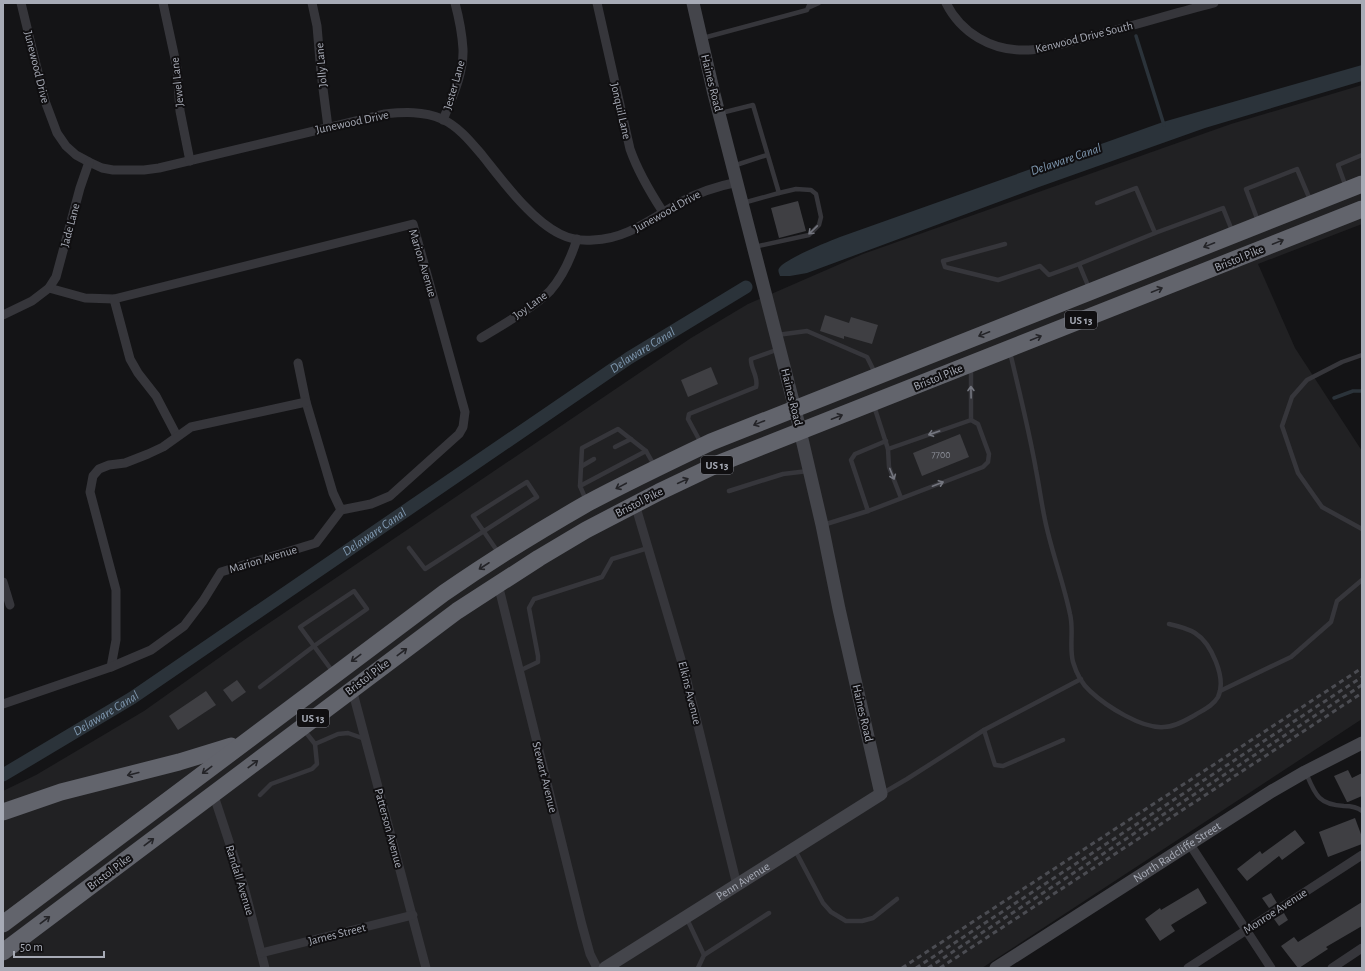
<svg xmlns="http://www.w3.org/2000/svg" width="1365" height="971" font-family="'Alegreya Sans',sans-serif">
	<style>
		.built { fill: #212123 }
		.water { fill: #2b333a }
		.lines { fill: none; stroke-linecap: round; stroke-linejoin: round }
		.stream { stroke: #2b333a; stroke-width: 3.5 }
		.canal { stroke: #2b333a; stroke-width: 13 }
		.building { fill: #3f3f43 }
		.lane { stroke: #36363b; stroke-width: 4.5 }
		.street { stroke: #36363b; stroke-width: 9 }
		.secondary { stroke: #44454b; stroke-width: 13 }
		.highway { stroke: #62646c; stroke-width: 17 }
		.rail { stroke: #4b4c52; stroke-width: 3; stroke-dasharray: 5 4; stroke-linecap: butt }
		.oneway { stroke: #74767f }
		.oneway2 { stroke: #242428 }
		.labels { text-anchor: middle; dominant-baseline: central; stroke-width: 4; stroke-linejoin: round; paint-order: stroke }
		.number-label { font-size: 10px; fill: #8d9099 }
		.shield { fill: #100f11; stroke: #7a7c84; stroke-width: 1 }
		.shield-label { font-size: 11px; font-weight: bold; fill: #a7abb6 }
		.street-label { font-size: 12px; fill: #a7abb6; stroke: #100f11 }
		.water-label { font-size: 13px; font-style: italic; fill: #7f98b0; stroke: #100f11 }
	</style>
	<rect width="100%" height="100%" fill="#141416"/>
	<polygon class="built" points="1362,85 1362,224 1258,264 1295,348 1362,451 1362,719 982,968 3,968 3,791 36,775 144,711 247,638 691,338 748,304 863,254 1231,124"/>
	<path class="water" d="M1362 65V81L1205 128 1039 187 807 273 790 276H780C779 273 777 270 780 267 788 258 827 242 840 237L1163 122Z"/>
	<g class="lines">
		<g class="stream">
			<polyline points="1136,36 1164,125"/>
			<polyline points="1334,398 1353,391 1362,391"/>
		</g>
		<path class="canal" id="s1" d="M3 775 132 698 629 358 746 287"/>
	</g>
	<g class="building">
		<polygon points="798,201 806,231 779,238 771,208"/>
		<polygon points="825,315 849,323 851,317 878,325 872,344 844,336 844,339 820,331"/>
		<polygon points="711,367 718,384 688,397 681,380"/>
		<polygon points="960,434 969,457 922,476 913,453"/>
		<polygon points="237,680 246,692 232,702 223,690"/>
		<polygon points="206,691 216,705 178,730 169,716"/>
		<polygon points="1348,770 1352,778 1362,773 1362,796 1348,802 1347,802 1334,776"/>
		<polygon points="1355,818 1362,837 1362,844 1328,857 1319,832"/>
		<polygon points="1295,830 1305,843 1282,860 1279,856 1247,881 1237,869 1260,851 1262,854"/>
		<polygon points="1198,888 1207,903 1171,925 1175,931 1160,941 1145,919 1160,908 1161,910"/>
		<polygon points="1271,893 1277,903 1269,908 1262,898"/>
		<polygon points="1362,902 1362,926 1326,947 1328,949 1299,968 1298,968 1281,946 1294,937 1298,942"/>
		<polygon points="1284,913 1288,920 1279,926 1274,919"/>
	</g>
	<g class="lines">
		<g class="lane">
			<polyline points="810,7 819,3"/>
			<polyline points="703,38 807,10 810,3"/>
			<polyline points="721,113 753,105 779,193 743,203"/>
			<polyline points="733,166 767,155"/>
			<polyline points="1346,187 1338,165 1362,155"/>
			<polyline points="1097,203 1136,188 1155,233"/>
			<polyline points="1258,221 1246,189 1297,169 1311,202"/>
			<polyline points="1005,244 943,261 945,267 998,280 1040,266 1049,275 1079,264"/>
			<polyline points="754,247 809,235 819,225 821,217 816,194 811,190 796,189 779,193"/>
			<polyline points="1089,288 1079,264 1155,233 1223,208 1233,233"/>
			<polyline points="777,335 807,331 867,357 875,373"/>
			<path d="M1010 352C1019 391 1029 430 1036 470 1039 485 1041 500 1044 515 1050 548 1063 580 1070 614 1074 630 1069 647 1073 662 1076 672 1082 684 1090 691 1106 706 1142 729 1164 727 1175 727 1186 720 1195 715 1203 710 1213 706 1218 697 1227 678 1211 643 1195 633 1187 628 1178 626 1169 624"/>
			<polyline points="1362,355 1342,362 1307,380 1292,397 1282,426 1298,473 1322,507 1362,529"/>
			<polyline points="971,367 971,420"/>
			<polyline points="874,406 888,449 889,467 901,498"/>
			<polyline points="886,441 855,454 851,460 868,511 983,467 988,462 989,454 978,424 971,420"/>
			<path d="M701 443 688 419 689 414 756 387C759 377 750 368 751 359L779 349"/>
			<polyline points="615,447 631,439"/>
			<polyline points="888,449 971,420"/>
			<polyline points="582,466 594,459"/>
			<polyline points="580,486 582,448 618,429 646,451"/>
			<polyline points="729,491 783,474 808,471"/>
			<polyline points="586,500 580,486 646,451 654,465"/>
			<polyline points="823,525 868,511"/>
			<polyline points="409,548 425,569 537,497 527,482 473,516 498,552"/>
			<polyline points="519,671 538,662 538,656 529,608 534,599 602,577 612,559 648,548"/>
			<polyline points="260,687 314,646 367,609 354,591 300,627 333,672"/>
			<polyline points="1220,691 1291,657 1331,622 1337,601 1362,580"/>
			<polyline points="984,730 995,765 1003,766 1063,740"/>
			<polyline points="315,744 338,734 348,733 365,739"/>
			<path d="M1306 773C1315 794 1318 805 1344 806 1350 806 1357 807 1362 811"/>
			<polyline points="883,793 907,779 984,730 1081,679"/>
			<polyline points="260,795 271,784 312,769 317,764 315,744 304,730"/>
			<polyline points="795,850 823,903 831,912 846,921 862,921 873,918 897,899"/>
			<polyline points="687,919 704,955 698,968"/>
			<polyline points="704,955 769,913"/>
		</g>
		<g class="street">
			<path d="M21 3 45 101 57 133 66 146 76 155 89 162 102 168 113 170H144L159 168 385 114C404 112 423 111 442 119 459 127 470 141 482 155 502 180 531 220 560 234 570 239 582 241 593 240 627 239 652 218 681 202 699 192 718 186 738 182"/>
			<polyline points="163,3 177,68 180,111 190,161"/>
			<polyline points="312,3 317,26 321,73 328,127"/>
			<path d="M597 3 630 149C638 172 650 192 663 212"/>
			<path d="M946 3C961 33 992 51 1025 50 1041 50 1057 45 1073 41 1120 30 1167 15 1214 3"/>
			<path d="M443 120C452 98 464 73 463 49 462 33 459 18 455 3"/>
			<polyline points="49,288 85,298 114,299 413,224 465,412 463,427 459,434 390,496 371,504 341,510 333,493 306,402 298,363"/>
			<polyline points="114,299 130,359 138,373 156,396 177,436"/>
			<polyline points="3,315 32,301 49,288 56,277 80,188 89,162"/>
			<path d="M481 338C502 325 533 308 550 291 563 276 571 258 577 239"/>
			<polyline points="635,504 685,673 737,885"/>
			<polyline points="3,582 10,605"/>
			<polyline points="498,584 582,925 590,954 597,968"/>
			<polyline points="111,667 116,640 116,590 90,492 93,476 99,469 109,465 125,463 148,454 163,447 191,427 306,402"/>
			<polyline points="352,689 426,968"/>
			<polyline points="3,704 111,667 151,650 184,626 203,601 221,572 316,543 341,510"/>
			<polyline points="213,793 244,887 265,968"/>
			<polyline points="1189,843 1271,968"/>
			<polyline points="261,953 413,915"/>
			<polyline points="1188,968 1362,855"/>
			<polyline points="1332,968 1362,948"/>
		</g>
		<g class="secondary">
			<path id="s2" d="M605 968 881 794 839 609 822 525 795 409 714 94 693 3"/>
			<path id="s3" d="M996 968 1272 791 1305 772 1362 743"/>
		</g>
		<g class="highway">
			<polyline points="3,812 61,792 179,762 231,746"/>
			<path d="M3 924 444 593C490 561 537 532 586 504 627 482 669 462 711 442L1362 184"/>
			<polyline points="3,952 457,611 539,558 586,530 659,492 720,463 1362,209"/>
		</g>
		<g class="rail">
			<polyline points="902,968 1362,668"/>
			<polyline points="916,968 1362,677"/>
			<polyline points="928,968 1362,685"/>
			<polyline points="940,968 1362,693"/>
		</g>
	</g>
	<defs><path id="oneway-shaft" d="M-6 0H5M1.5-3L5.5 0L1.5 3" fill="none" stroke-width="1.6" stroke-linecap="round" stroke-linejoin="round"/></defs>
	<g class="oneway">
		<use href="#oneway-shaft" transform="translate(813 230) rotate(136)"/>
		<use href="#oneway-shaft" transform="translate(971 392) rotate(-91)"/>
		<use href="#oneway-shaft" transform="translate(934 433) rotate(161)"/>
		<use href="#oneway-shaft" transform="translate(892 474) rotate(68)"/>
		<use href="#oneway-shaft" transform="translate(938 484) rotate(-21)"/>
	</g>
	<g class="oneway2">
		<use href="#oneway-shaft" transform="translate(1278 242) rotate(-22)"/>
		<use href="#oneway-shaft" transform="translate(1209 245) rotate(158)"/>
		<use href="#oneway-shaft" transform="translate(1157 290) rotate(-22)"/>
		<use href="#oneway-shaft" transform="translate(984 334) rotate(158)"/>
		<use href="#oneway-shaft" transform="translate(1036 338) rotate(-22)"/>
		<use href="#oneway-shaft" transform="translate(837 417) rotate(-21)"/>
		<use href="#oneway-shaft" transform="translate(759 423) rotate(158)"/>
		<use href="#oneway-shaft" transform="translate(683 481) rotate(-25)"/>
		<use href="#oneway-shaft" transform="translate(621 486) rotate(152)"/>
		<use href="#oneway-shaft" transform="translate(484 566) rotate(147)"/>
		<use href="#oneway-shaft" transform="translate(402 652) rotate(-37)"/>
		<use href="#oneway-shaft" transform="translate(356 658) rotate(143)"/>
		<use href="#oneway-shaft" transform="translate(253 764) rotate(-37)"/>
		<use href="#oneway-shaft" transform="translate(207 770) rotate(143)"/>
		<use href="#oneway-shaft" transform="translate(133 774) rotate(166)"/>
		<use href="#oneway-shaft" transform="translate(149 842) rotate(-37)"/>
		<use href="#oneway-shaft" transform="translate(45 920) rotate(-37)"/>
	</g>
	<g class="labels">
		<g class="number-label">
			<text x="941" y="455">7700</text>
		</g>
		<g class="shield">
			<rect x="1065" y="311" width="32" height="18" rx="3"/>
			<rect x="701" y="456" width="32" height="18" rx="3"/>
			<rect x="297" y="709" width="32" height="18" rx="3"/>
		</g>
		<g class="shield-label">
			<text x="1081" y="320">US 13</text>
			<text x="717" y="465">US 13</text>
			<text x="313" y="718">US 13</text>
		</g>
		<g class="street-label">
			<text transform="translate(1084 37) rotate(-14)">Kenwood Drive South</text>
			<text transform="translate(321 65) rotate(-95)">Jolly Lane</text>
			<text transform="translate(37 67) rotate(76)">Junewood Drive</text>
			<text transform="translate(177 82) rotate(-96)">Jewel Lane</text>
			<text transform="translate(712 83) rotate(76)">Haines Road</text>
			<text transform="translate(454 85) rotate(-74)">Jester Lane</text>
			<text transform="translate(621 111) rotate(77)">Jonquil Lane</text>
			<text transform="translate(352 122) rotate(-12)">Junewood Drive</text>
			<text transform="translate(667 211) rotate(-29)">Junewood Drive</text>
			<text transform="translate(70 225) rotate(-75)">Jade Lane</text>
			<text transform="translate(1239 258) rotate(-22)">Bristol Pike</text>
			<text transform="translate(423 263) rotate(73)">Marion Avenue</text>
			<text transform="translate(530 305) rotate(-36)">Joy Lane</text>
			<text transform="translate(938 377) rotate(-22)">Bristol Pike</text>
			<text transform="translate(792 397) rotate(76)">Haines Road</text>
			<text transform="translate(639 502) rotate(-27)">Bristol Pike</text>
			<text transform="translate(263 559) rotate(-17)">Marion Avenue</text>
			<text transform="translate(367 677) rotate(-37)">Bristol Pike</text>
			<text transform="translate(690 693) rotate(76)">Elkins Avenue</text>
			<text transform="translate(863 713) rotate(77)">Haines Road</text>
			<text transform="translate(545 777) rotate(76)">Stewart Avenue</text>
			<text transform="translate(389 828) rotate(75)">Patterson Avenue</text>
			<text stroke="none"><textPath href="#s3" startOffset="215">North Radcliffe Street</textPath></text>
			<text transform="translate(109 872) rotate(-37)">Bristol Pike</text>
			<text transform="translate(240 880) rotate(73)">Randall Avenue</text>
			<text stroke="none"><textPath href="#s2" startOffset="163">Penn Avenue</textPath></text>
			<text transform="translate(1275 911) rotate(-33)">Monroe Avenue</text>
			<text transform="translate(337 934) rotate(-14)">James Street</text>
		</g>
		<g class="water-label">
			<text transform="translate(1066 160) rotate(-19)">Delaware Canal</text>
			<text stroke="none"><textPath href="#s1" startOffset="768">Delaware Canal</textPath></text>
			<text stroke="none"><textPath href="#s1" startOffset="444">Delaware Canal</textPath></text>
			<text stroke="none"><textPath href="#s1" startOffset="120">Delaware Canal</textPath></text>
		</g>
	</g>
	<rect width="1365" height="971" fill="none" stroke="#a7abb6" stroke-width="8"/>
	<path d="M14 951v6h90v-6" fill="none" stroke="#a7abb6" stroke-width="2"/>
	<text x="20" y="951" font-size="12" fill="#a7abb6" stroke="#100f11" stroke-width="3" paint-order="stroke">50 m</text>
</svg>
